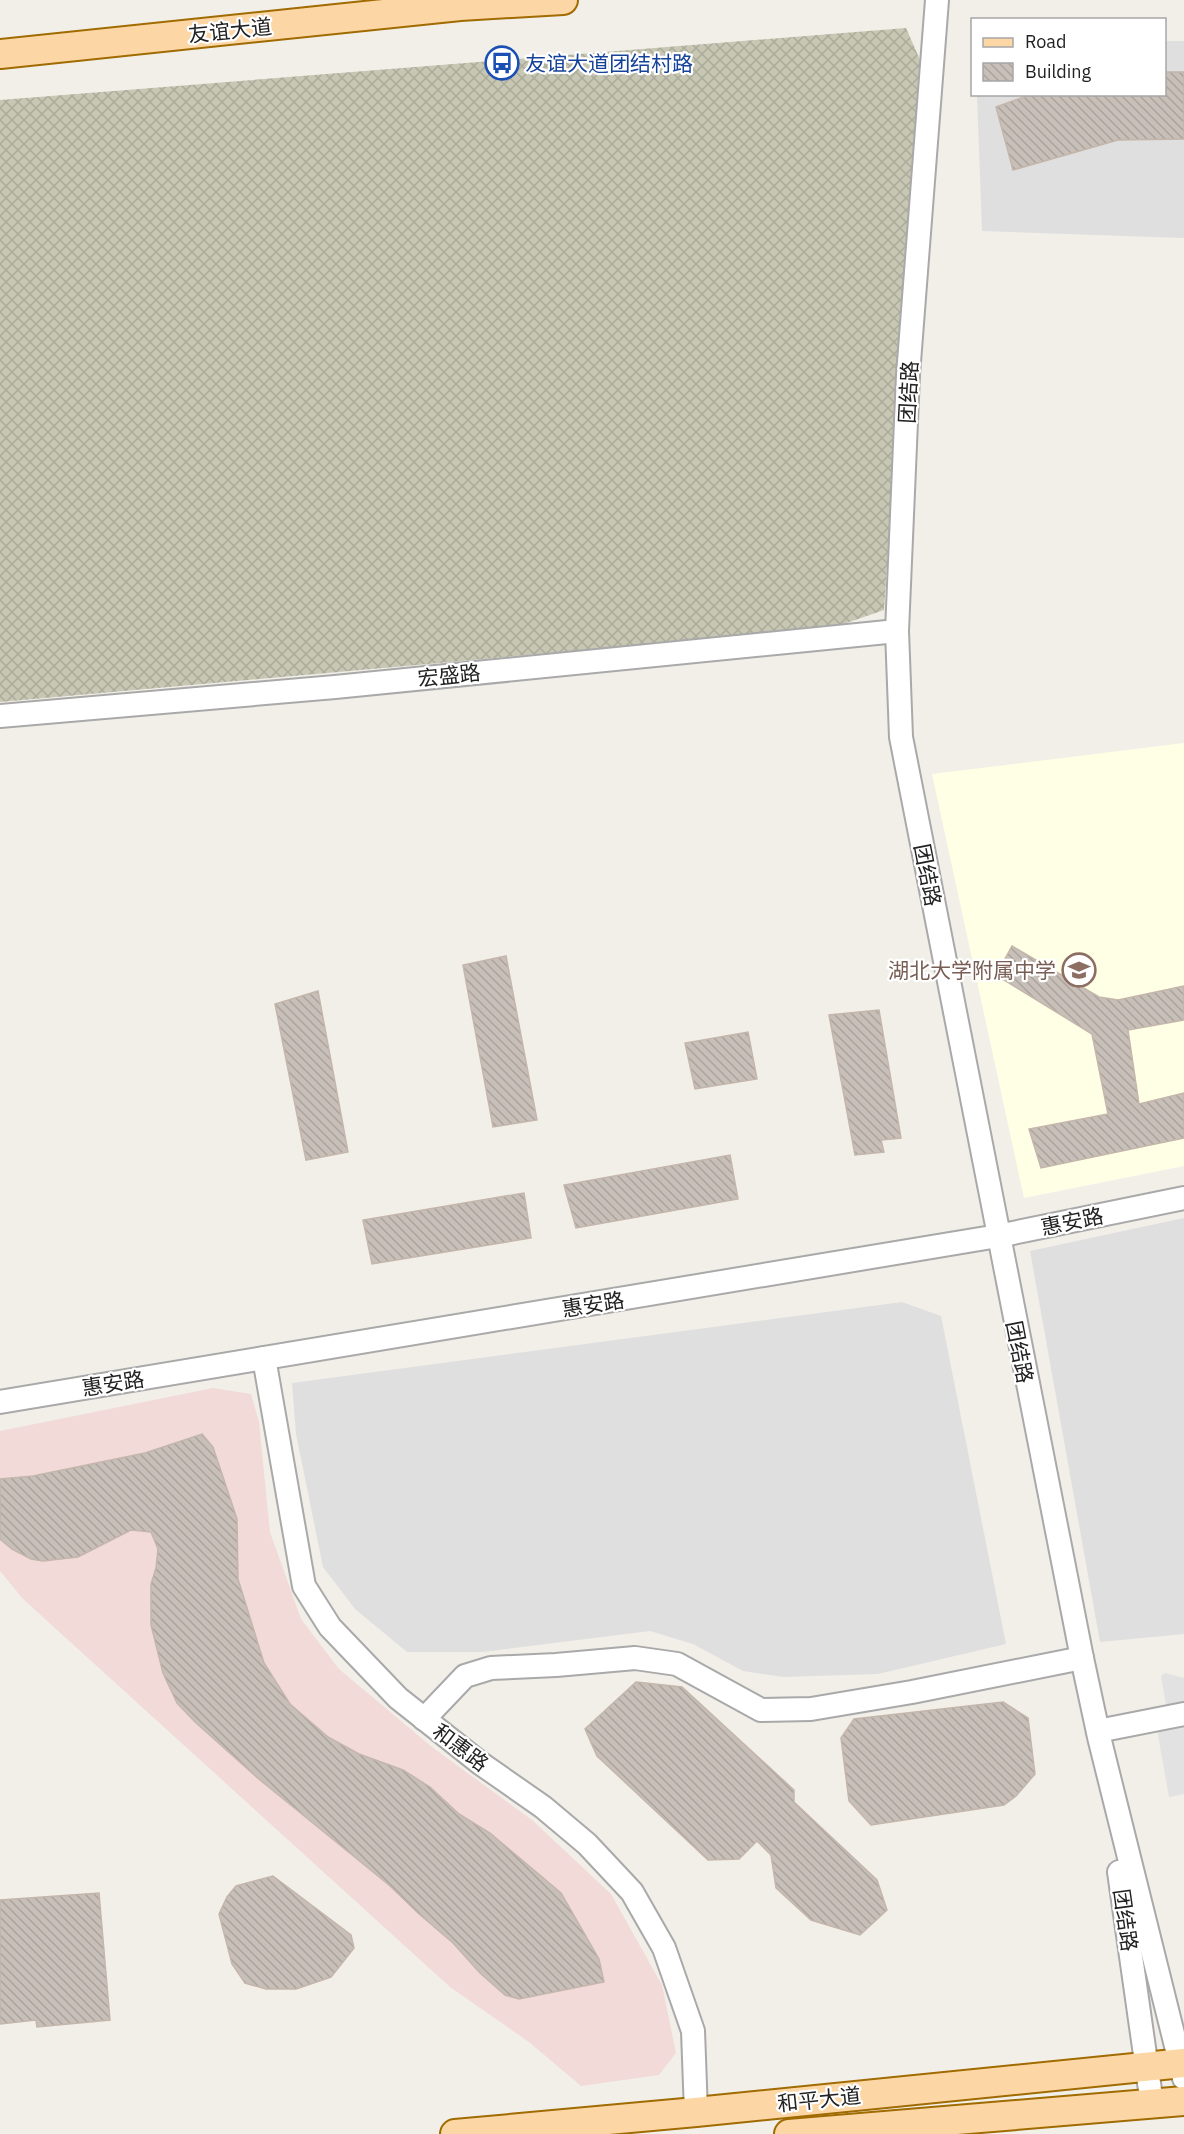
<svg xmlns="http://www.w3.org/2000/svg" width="1184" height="2134" font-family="'IBM Plex Sans','Noto Sans SC',sans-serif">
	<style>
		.residential { fill: #e0dfdf }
		.commercial { fill: #f2dad9 }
		.education { fill: #ffffe5 }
		.construction { fill: url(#construction-cross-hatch) }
		.parking { fill: #e2e2e2 }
		.building { fill: url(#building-back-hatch); stroke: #c4b6ab; stroke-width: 1.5 }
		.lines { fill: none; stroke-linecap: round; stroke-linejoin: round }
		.minor-casing { stroke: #a9a9a9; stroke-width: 26 }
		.major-casing { stroke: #a06b00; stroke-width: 32 }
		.minor { stroke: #fff; stroke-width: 22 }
		.major { stroke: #fcd6a4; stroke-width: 28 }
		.labels { text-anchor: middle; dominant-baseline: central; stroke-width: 4.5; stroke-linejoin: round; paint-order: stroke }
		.street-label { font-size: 21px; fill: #222; stroke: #fff }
		.transit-label { font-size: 21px; fill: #164399; stroke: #fff; text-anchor: start }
		.education-label { font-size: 21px; fill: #785e54; stroke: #fff; text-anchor: end }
	</style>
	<defs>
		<pattern id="construction-cross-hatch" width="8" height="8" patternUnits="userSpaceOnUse" patternTransform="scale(1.5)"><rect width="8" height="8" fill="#c7c7b4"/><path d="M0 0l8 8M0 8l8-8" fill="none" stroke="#abab9a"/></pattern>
		<pattern id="building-back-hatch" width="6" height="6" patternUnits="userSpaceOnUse" patternTransform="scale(1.5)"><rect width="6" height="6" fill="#c7bfb8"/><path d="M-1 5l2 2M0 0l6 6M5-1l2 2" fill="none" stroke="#aba49e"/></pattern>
	</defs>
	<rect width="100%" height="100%" fill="#f2efe9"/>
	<g class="residential">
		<polygon points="1165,41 1184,41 1184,238 982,231 977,95 1164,94"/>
		<polygon points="1184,1218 1184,1634 1100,1642 1030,1251"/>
		<polygon points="902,1302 941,1316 1006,1644 878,1674 783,1677 743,1671 693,1644 650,1631 483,1652 407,1652 355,1609 323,1567 296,1434 292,1383"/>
	</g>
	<polygon class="commercial" points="213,1388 251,1394 259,1422 270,1532 301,1619 339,1669 432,1747 532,1820 611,1894 662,1985 676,2053 659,2075 581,2086 529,2042 450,1987 23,1599 0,1571 0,1431"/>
	<polygon class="education" points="1184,743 1184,1166 1024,1198 932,774"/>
	<polygon class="construction" points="906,28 921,62 884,610 832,628 0,702 0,100"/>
	<polygon class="parking" points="1165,1673 1184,1678 1184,1794 1169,1797 1153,1707 1166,1705 1161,1676"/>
	<g class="building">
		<polygon points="1164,72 1184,72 1184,139 1118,140 1013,170 996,107 1032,94 1164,94"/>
		<polygon points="1012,946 1099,997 1118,1000 1184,986 1184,1020 1128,1030 1139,1104 1184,1093 1184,1138 1041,1168 1029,1129 1108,1114 1092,1034 996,975"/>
		<polygon points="506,956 537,1120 493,1127 463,965"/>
		<polygon points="318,991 348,1152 306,1160 275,1004"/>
		<polygon points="879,1010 901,1138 881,1140 884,1152 855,1155 829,1015"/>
		<polygon points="748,1032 757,1079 695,1089 685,1043"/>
		<polygon points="730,1155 738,1199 576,1228 564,1185"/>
		<polygon points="524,1193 531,1238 372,1264 363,1220"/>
		<polygon points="202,1434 213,1447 237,1519 238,1579 264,1663 290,1704 328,1737 359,1754 403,1770 430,1787 459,1814 490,1833 561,1893 599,1959 604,1982 519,1999 505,1995 480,1973 453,1943 418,1913 389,1885 260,1780 195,1722 177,1703 163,1673 151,1625 151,1584 156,1568 158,1549 151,1532 131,1530 78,1557 43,1561 31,1559 12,1549 0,1539 0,1479 33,1476 145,1453"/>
		<polygon points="636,1682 682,1687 794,1790 794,1802 877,1880 887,1910 860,1935 811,1920 776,1888 771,1855 757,1841 739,1859 708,1860 597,1756 585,1729"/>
		<polygon points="1003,1702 1028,1718 1035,1774 1016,1796 1004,1805 871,1825 849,1801 841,1738 854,1719"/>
		<polygon points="273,1876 351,1935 354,1948 331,1977 296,1989 266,1989 245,1983 232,1964 219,1914 227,1897 236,1886"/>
		<polygon points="99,1893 110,2020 37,2027 36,2020 0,2024 0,1900"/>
	</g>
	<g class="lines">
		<g class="minor-casing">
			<g id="minor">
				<polyline points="937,0 908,375 897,631 901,737 1082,1658 1099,1737 1184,2078"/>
				<polyline points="0,716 335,687 897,631"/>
				<polyline points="264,1358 304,1586 330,1627 398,1698 480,1763 543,1807 587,1844 632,1892 664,1948 693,2031 696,2112"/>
				<polyline points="0,1402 998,1236 1184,1198"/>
				<polyline points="424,1719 465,1676 491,1668 556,1665 635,1658 677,1664 761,1710 811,1709 912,1692 1082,1658"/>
				<polyline points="1098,1731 1184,1714"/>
				<polyline points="1119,1872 1152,2104"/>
			</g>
		</g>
		<g class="major-casing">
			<g id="major">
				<polyline points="0,54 460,6 563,0"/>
				<polyline points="455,2134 696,2112 1184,2063"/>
				<polyline points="789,2134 1184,2101"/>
			</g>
		</g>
		<use href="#minor" class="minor"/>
		<use href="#major" class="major"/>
	</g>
	<defs>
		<g id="bus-ring" transform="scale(1.725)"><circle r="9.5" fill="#fff" stroke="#1a4fb4" stroke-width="1.5"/><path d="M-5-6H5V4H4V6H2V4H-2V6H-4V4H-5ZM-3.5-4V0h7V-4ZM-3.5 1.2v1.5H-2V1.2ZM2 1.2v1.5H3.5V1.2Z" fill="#1a4fb4"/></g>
		<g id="school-ring" transform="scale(1.725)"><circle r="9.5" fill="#fff" stroke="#8d6e63" stroke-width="1.5"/><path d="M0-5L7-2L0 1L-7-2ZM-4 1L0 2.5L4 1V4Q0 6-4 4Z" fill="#8d6e63"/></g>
	</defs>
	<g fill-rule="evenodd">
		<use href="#bus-ring" x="502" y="63"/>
		<use href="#school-ring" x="1079" y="970"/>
	</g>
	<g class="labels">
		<g class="street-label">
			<text transform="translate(230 30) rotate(-6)">友谊大道</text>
			<text transform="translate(908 392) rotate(-87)">团结路</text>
			<text transform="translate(449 675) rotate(-6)">宏盛路</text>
			<text transform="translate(928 875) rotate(79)">团结路</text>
			<text transform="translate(1072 1221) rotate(-12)">惠安路</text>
			<text transform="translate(593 1304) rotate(-9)">惠安路</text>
			<text transform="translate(1020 1352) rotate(79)">团结路</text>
			<text transform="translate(113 1383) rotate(-9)">惠安路</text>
			<text transform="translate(461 1747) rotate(37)">和惠路</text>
			<text transform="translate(1126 1920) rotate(82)">团结路</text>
			<text transform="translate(819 2099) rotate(-6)">和平大道</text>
		</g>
		<g class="transit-label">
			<text x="525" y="63">友谊大道团结村路</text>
		</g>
		<g class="education-label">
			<text x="1056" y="970">湖北大学附属中学</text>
		</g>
	</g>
	<rect x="971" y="18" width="195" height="78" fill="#ffffff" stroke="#a7a7a7" stroke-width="1.5"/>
	<rect x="983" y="38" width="30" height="9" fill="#fcd6a4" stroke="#a7a7a7" stroke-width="1.5"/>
	<text x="1025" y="48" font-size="18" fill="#222222">Road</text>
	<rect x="983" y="63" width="30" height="18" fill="url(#building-back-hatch)" stroke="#a7a7a7" stroke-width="1.5"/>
	<text x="1025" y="78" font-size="18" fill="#222222">Building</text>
</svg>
